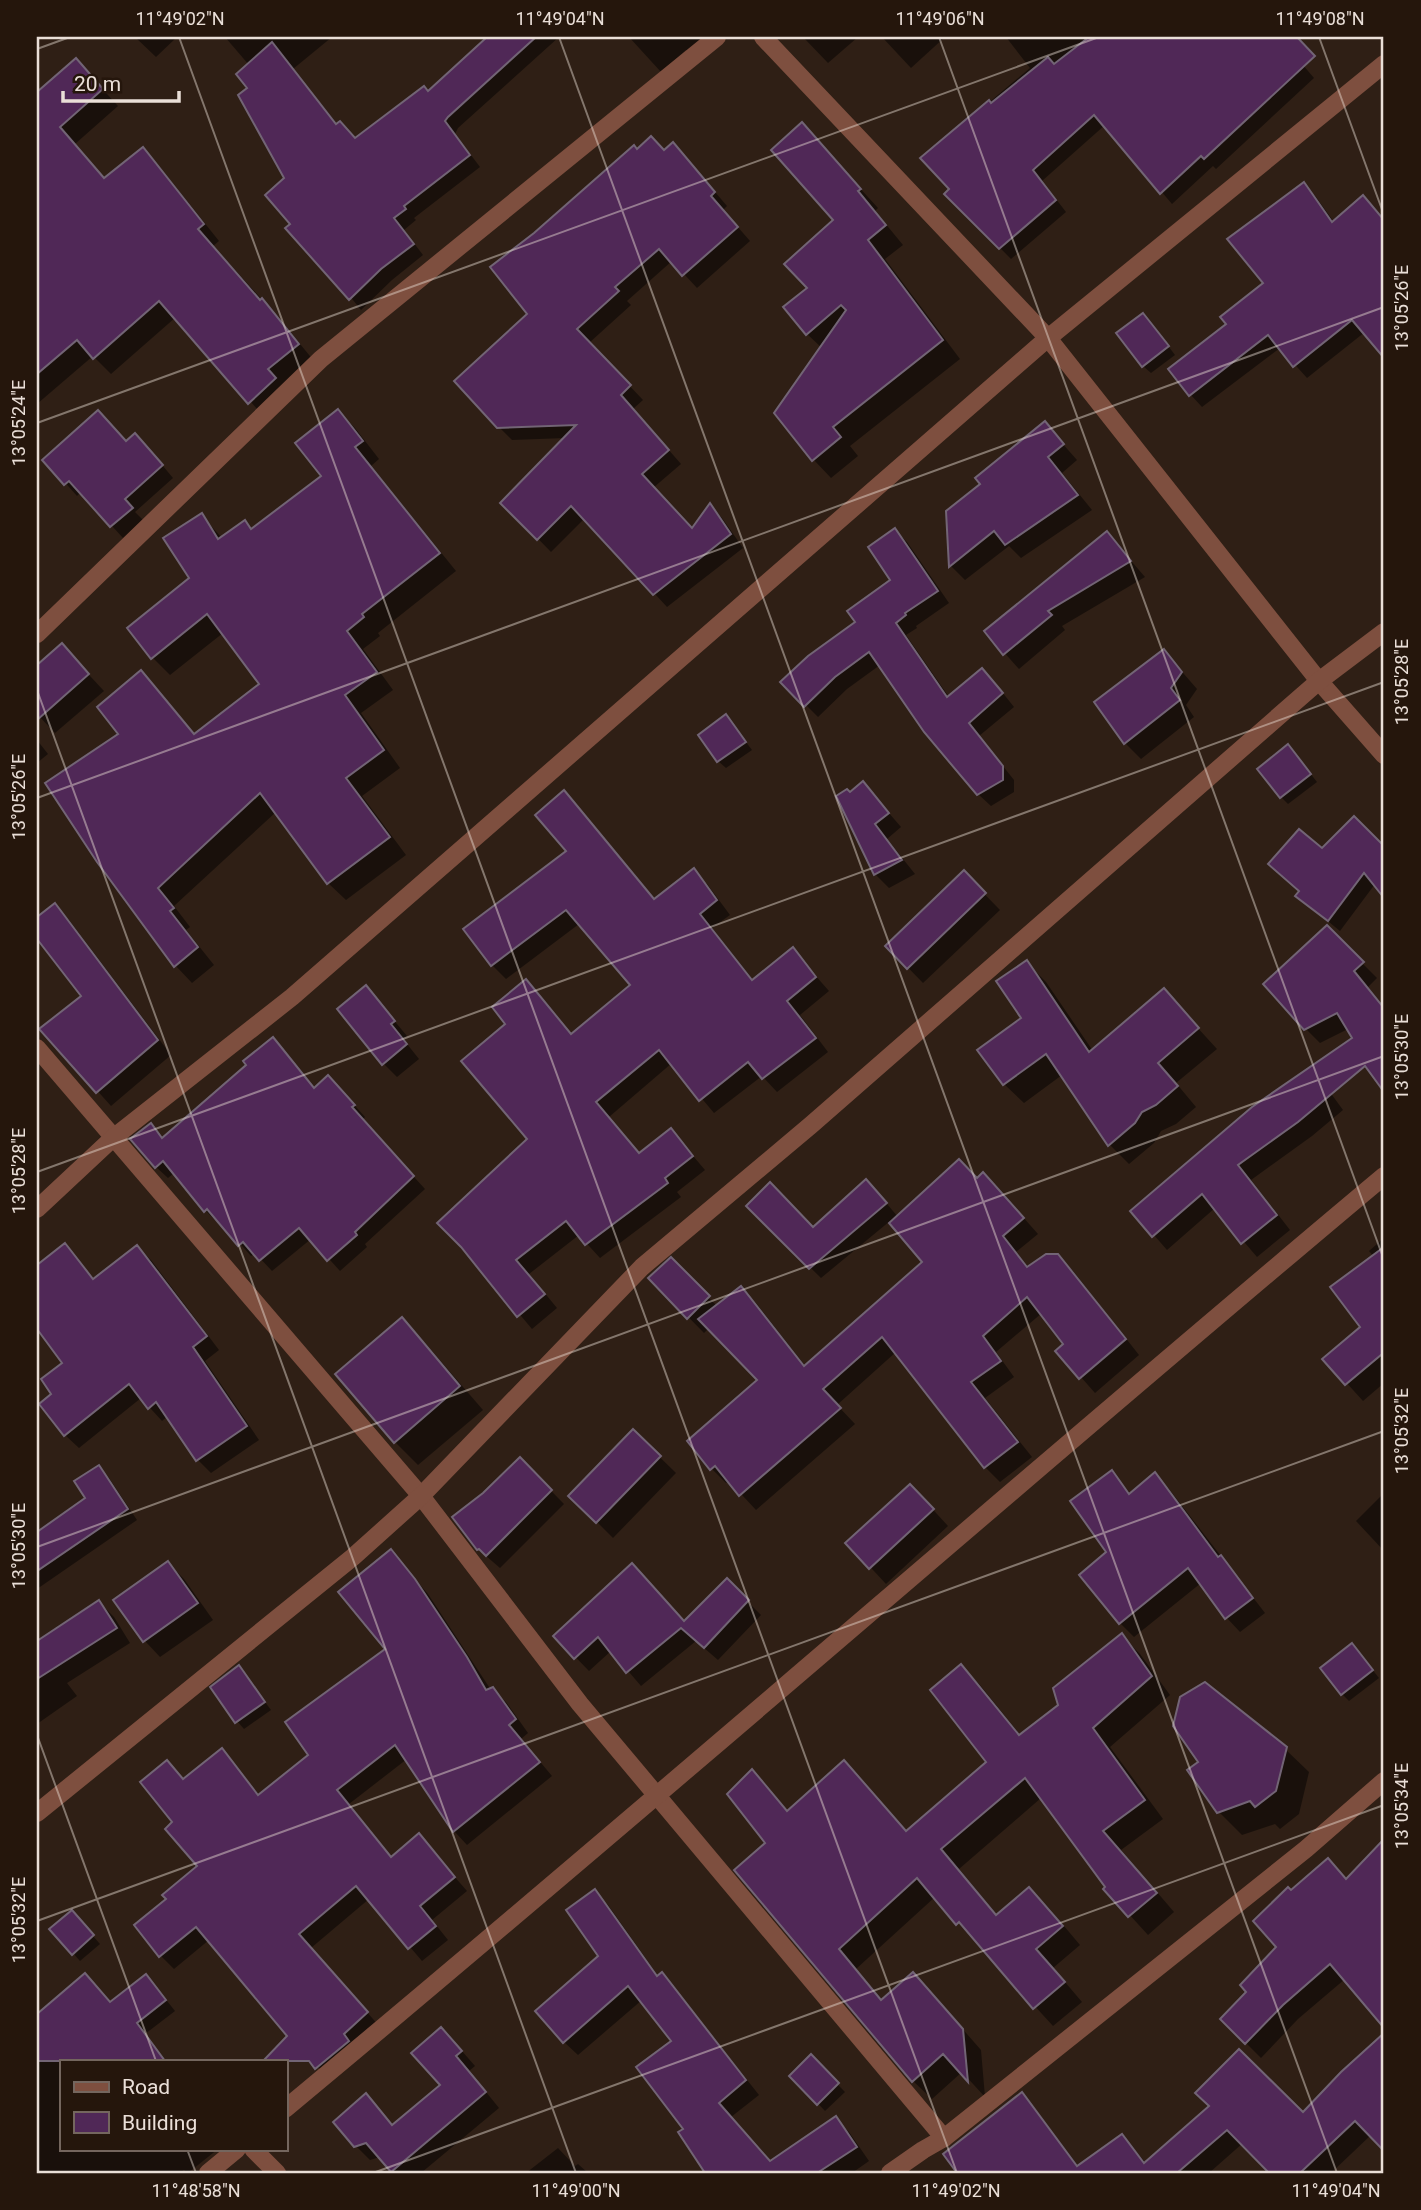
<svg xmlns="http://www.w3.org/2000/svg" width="1421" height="2210" font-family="Roboto,sans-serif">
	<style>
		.shadow { fill: #0007 }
		.building { fill: #502857; stroke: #726475; stroke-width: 2 }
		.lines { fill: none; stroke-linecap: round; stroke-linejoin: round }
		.minor { stroke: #7e4f3f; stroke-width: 18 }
		.ticks { fill: none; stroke: #eadfd8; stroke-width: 2; stroke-opacity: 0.45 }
		.neatline { fill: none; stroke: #eadfd8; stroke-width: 2.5 }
		.ticks-label { font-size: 18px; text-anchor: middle; fill: #eadfd8 }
	</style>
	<rect width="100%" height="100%" fill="#2f1f15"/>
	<g class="shadow">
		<polygon points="135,37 177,37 156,57"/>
		<polygon points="225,37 332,37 293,69 338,125 356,140 428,93 490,37 559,37 458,128 455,134 480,167 414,218 416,220 404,230 423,255 392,280 361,310 292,224 286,179 250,88 249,65"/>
		<polygon points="629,37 707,37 689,53 686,50 661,72"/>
		<polygon points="803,37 858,37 828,63"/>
		<polygon points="882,37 945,37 911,68"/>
		<polygon points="1006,37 1279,37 1314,78 1216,169 1213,166 1172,204 1105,125 1042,181 1066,212 1011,259 947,194 951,189 923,158 1030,68"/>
		<polygon points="76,60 118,106 75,144 105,179 143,150 159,166 219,241 213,246 278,317 314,361 265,418 176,317 111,374 93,356 37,404 37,319 40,316 37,312 37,261 80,222 37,173 37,155 39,153 37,151 37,95"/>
		<polygon points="802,125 878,208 875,211 903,245 885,259 960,359 850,446 858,456 831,478 813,459 822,348 807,334 809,288 836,220"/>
		<polygon points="638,151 665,152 686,158 727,206 723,210 750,241 697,288 672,261 627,301 631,305 589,343 643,400 633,409 681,464 653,488 692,530 710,505 722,518 743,548 667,607 585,518 551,552 503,503 566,438 512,440 498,426 529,314"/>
		<polygon points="1304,184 1316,197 1334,222 1375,210 1384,221 1384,357 1365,332 1307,378 1280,348 1202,407 1190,394 1229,325 1265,283"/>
		<polygon points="1150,322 1175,355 1151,373 1143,366"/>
		<polygon points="338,411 355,428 379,459 371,466 456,571 378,633 380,636 363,649 393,690 361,713 400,768 362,796 406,855 346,900 328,883 276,812 174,906 190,927 186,930 214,965 192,983 175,965 121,734 141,673 196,735 261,684 223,633 170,675 153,658 130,629 192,579 202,516 222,538 245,522 253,530 323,476"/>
		<polygon points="1045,424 1077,460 1062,473 1092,510 1021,558 1009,546 965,580 951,566 948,512 983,485"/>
		<polygon points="126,443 147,447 173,478 135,512 143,520 123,538 81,492 77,496 45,460"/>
		<polygon points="895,530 907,542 949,603 916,626 917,628 906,635 949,697 994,682 1014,707 979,736 1014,780 1014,792 991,806 978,794 880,665 847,689 818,717 783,682 857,623 893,580"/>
		<polygon points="1107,533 1145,577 1062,626 1065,630 1019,669 986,632"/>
		<polygon points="62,646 104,691 55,733 37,714 37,667"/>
		<polygon points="1164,651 1197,689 1186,705 1194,717 1141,759 1125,743"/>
		<polygon points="726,716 752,750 726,768 718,761"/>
		<polygon points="37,740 48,754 37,763"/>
		<polygon points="1295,754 1317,782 1288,804 1281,797"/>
		<polygon points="863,783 901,827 887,839 915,874 889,888 875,874 838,797 850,794"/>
		<polygon points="564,793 656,900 693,871 707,884 730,915 712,928 754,981 793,950 829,991 800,1015 828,1052 777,1092 762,1076 714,1113 672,1063 609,1117 640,1155 671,1130 705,1170 677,1192 681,1197 600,1258 579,1235 529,1274 557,1308 532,1329 462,1246 529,1139 539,995 572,1035 632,986 579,924 506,979 492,965 465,929 569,851"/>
		<polygon points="1354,818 1384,848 1384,895 1375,884 1340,931 1297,896 1322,851"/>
		<polygon points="964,873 1000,910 923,983 887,946"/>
		<polygon points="55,906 69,920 171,1055 111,1106 42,1029 83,996 37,936 37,919"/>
		<polygon points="1327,928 1377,978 1368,987 1384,1007 1384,1033 1366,1048 1348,1029 1320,1043 1305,1028"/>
		<polygon points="1026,962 1046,982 1093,1051 1164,991 1217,1049 1176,1083 1196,1107 1176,1124 1161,1131 1154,1143 1129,1164 1110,1145 1062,1075 1024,1103 1004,1084 980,1051 1024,1019"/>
		<polygon points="366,987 407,1036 403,1039 419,1059 397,1077 383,1063"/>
		<polygon points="273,1039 315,1089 340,1089 365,1117 362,1120 425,1189 365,1244 367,1247 340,1271 311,1239 272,1271 255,1253 251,1256 219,1220 217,1222 205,1210 174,1173 168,1178 156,1167 151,1126 164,1139 249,1066"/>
		<polygon points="1324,1084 1343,1110 1312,1136 1251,1180 1290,1230 1257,1257 1215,1208 1167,1250 1133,1211"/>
		<polygon points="977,1180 998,1189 1038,1234 1016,1252 1029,1268 1057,1256 1073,1271 1139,1355 1095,1393 1058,1351 1066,1344 1042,1313 996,1352 1014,1377 985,1398 1032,1457 1000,1482 985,1467 896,1352 837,1405 855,1424 756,1510 729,1481 726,1483 711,1468 760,1380 709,1328 704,1333 650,1278 671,1260 717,1306 741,1288 756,1303 806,1367 924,1262 890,1221 821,1278 748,1206 813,1230 877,1192 898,1217"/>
		<polygon points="1384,1238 1384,1383 1363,1401 1325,1359 1362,1327 1374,1257 1369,1251"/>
		<polygon points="65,1245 95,1280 137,1247 151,1260 219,1350 205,1361 259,1440 211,1473 198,1460 168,1416 162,1421 141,1398 79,1448 65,1435 54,1394 65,1363 37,1326 37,1279 43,1275"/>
		<polygon points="402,1319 425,1343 483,1410 418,1465 395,1442"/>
		<polygon points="633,1431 676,1473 613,1538 571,1496"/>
		<polygon points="520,1459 564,1504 500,1568 478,1549"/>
		<polygon points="98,1467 109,1478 137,1520 37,1589 37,1534 88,1499"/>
		<polygon points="1112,1473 1131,1494 1154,1475 1169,1489 1265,1613 1240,1632 1226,1617 1201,1583 1134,1637 1120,1623 1108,1552"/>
		<polygon points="1384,1493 1384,1551 1356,1521"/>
		<polygon points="926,1502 948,1526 886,1584 848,1543"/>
		<polygon points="391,1551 428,1594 491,1690 492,1689 506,1702 528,1733 521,1739 552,1776 467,1845 454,1831 407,1759 349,1804 392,1858 419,1836 467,1891 432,1920 448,1940 422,1961 369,1899 311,1948 380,2027 330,2081 209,1940 174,1969 160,1955 168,1900 199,1866 174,1823 184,1781 222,1751 260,1796 311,1755 387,1650"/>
		<polygon points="168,1563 184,1579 213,1620 160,1657 145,1641 116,1600"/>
		<polygon points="727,1581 761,1615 718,1660 696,1641 641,1686 611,1651 589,1671 555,1636 685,1623"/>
		<polygon points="99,1602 114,1617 130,1643 67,1683 77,1696 37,1724 37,1643"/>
		<polygon points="1122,1636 1140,1654 1170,1695 1110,1747 1163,1819 1121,1850 1174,1912 1148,1935 1106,1889 1107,1888 1041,1798 959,1869 998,1916 1029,1889 1048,1907 1080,1945 1053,1968 1082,2002 1053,2026 935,1897 856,1969 883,2001 931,1993 981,2050 985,2097 962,2072 932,2099 913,2081 737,1870 767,1843 752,1771 789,1812 844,1763 907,1832 989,1762 961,1666 980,1685 1021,1736 1060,1705"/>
		<polygon points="1359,1653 1379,1678 1349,1701 1342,1694"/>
		<polygon points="239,1667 271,1710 244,1729 237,1721"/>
		<polygon points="1285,1749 1309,1772 1299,1814 1280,1829 1275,1824 1242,1835 1219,1812 1201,1763"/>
		<polygon points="1384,1857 1384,2025 1345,1979 1298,2019 1261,2058 1222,2019 1249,1992 1279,1947 1290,1892 1328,1860 1347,1880 1377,1864"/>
		<polygon points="594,1891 608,1905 659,1977 662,1975 675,1989 759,2095 731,2117 771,2162 835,2118 849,2132 869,2161 852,2173 708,2173 686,2129 673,2041 642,2000 578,2055 564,2042 601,1956"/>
		<polygon points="79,1920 100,1944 80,1961 73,1953"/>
		<polygon points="85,1975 111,2004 156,1987 175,2011 145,2034 165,2061 61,2061 61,2149 218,2149 188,2173 184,2170 179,2173 37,2173 37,2016"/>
		<polygon points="1384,2035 1384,2148 1371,2135 1331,2173 1271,2173 1243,2143 1209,2173 960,2173 945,2154 1022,2095 1036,2110 1079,2167 1122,2136 1146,2163 1211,2106 1303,2114 1342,2074"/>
		<polygon points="455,2043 475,2066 469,2071 499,2108 421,2173 394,2173 380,2157 370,2160 356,2146 366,2096 394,2126 442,2086"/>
		<polygon points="811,2057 845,2092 825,2111 792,2076"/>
		<polygon points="558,2148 575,2166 578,2164 588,2173 526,2173"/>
	</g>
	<g class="building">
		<polygon points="487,37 536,37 448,117 445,121 470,155 404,206 406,209 394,218 414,244 381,269 349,300 285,228 290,224 265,195 284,178 238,95 247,88 236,74 272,42 336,124 340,121 355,138 424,86 428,91"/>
		<polygon points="1089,37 1297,37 1315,56 1204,159 1201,156 1160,194 1094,115 1033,170 1056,200 999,249 944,194 949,189 920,158 989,100 991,103 1048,57 1054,64"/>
		<polygon points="76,58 103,89 60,127 104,178 143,147 204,224 198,229 260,300 262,298 299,344 268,369 276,378 248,404 159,301 93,359 77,340 37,374 37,92"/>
		<polygon points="802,122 861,189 858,191 886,225 868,240 943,340 833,427 841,437 812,461 774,413 846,310 841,305 806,335 783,307 807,288 784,264 833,220 771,150"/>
		<polygon points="651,136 664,150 673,142 715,192 711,196 738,227 682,276 659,249 615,287 619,291 577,329 631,385 621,395 669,450 642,474 692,528 710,503 731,534 653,595 571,506 537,540 500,503 576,425 497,428 454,381 527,314 490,267 534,233 634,145 637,149"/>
		<polygon points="1304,182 1332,222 1363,195 1384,220 1384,358 1352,320 1293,367 1268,335 1189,396 1168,369 1226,324 1220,317 1263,283 1227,239"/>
		<polygon points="1143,313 1169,346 1142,367 1116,333"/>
		<polygon points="338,409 363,441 355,447 440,553 362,614 364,617 347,631 377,672 345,695 384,750 346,778 390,837 327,884 260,793 158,888 174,908 170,911 198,947 174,967 97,862 45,783 118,734 97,707 141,670 194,734 259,684 207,614 151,659 127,628 189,578 163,538 202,513 218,539 245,520 251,529 321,476 295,443"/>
		<polygon points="98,410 126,441 135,433 163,465 125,499 133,508 110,527 69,481 64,485 42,460"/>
		<polygon points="1045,421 1064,444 1048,457 1078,495 1005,545 994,531 949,567 946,511 980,484 975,478"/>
		<polygon points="895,528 938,591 905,613 906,615 896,623 947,697 982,668 1003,693 969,723 1003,766 1003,780 977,795 924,732 869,652 835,677 804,707 780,682 808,656 855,622 847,611 890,580 868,547"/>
		<polygon points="1107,531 1131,561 1048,611 1052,615 1003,655 984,631"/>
		<polygon points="62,643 89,674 37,720 37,665"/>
		<polygon points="1164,649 1182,672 1171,688 1180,700 1124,744 1094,702"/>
		<polygon points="726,714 746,742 717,762 698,735"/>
		<polygon points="1288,744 1311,774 1280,798 1257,769"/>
		<polygon points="863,781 889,813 875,824 902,860 874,875 836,796 847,789 850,792"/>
		<polygon points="564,790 654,899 694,868 717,900 700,914 752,980 793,947 816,977 787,1001 816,1038 762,1079 748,1062 699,1101 659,1050 596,1102 639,1153 671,1128 693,1156 665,1178 668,1183 585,1245 566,1221 516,1260 545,1294 517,1317 461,1247 437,1223 527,1139 461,1061 505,1024 492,1007 526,979 571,1034 630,985 566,910 491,966 463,929 566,851 535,815"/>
		<polygon points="1354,816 1384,846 1384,898 1364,873 1328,921 1295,896 1299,891 1268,864 1299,829 1322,848"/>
		<polygon points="964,870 986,893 907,969 885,946"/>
		<polygon points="55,903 158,1040 96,1093 39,1029 81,996 37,939 37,917"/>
		<polygon points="1327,925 1364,962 1354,971 1384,1008 1384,1092 1365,1066 1298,1122 1238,1165 1277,1215 1241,1244 1202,1194 1152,1237 1130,1211 1252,1107 1352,1038 1337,1013 1304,1030 1263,984"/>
		<polygon points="1027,960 1089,1052 1164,988 1199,1028 1158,1063 1178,1086 1156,1105 1142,1112 1135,1123 1108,1146 1046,1054 1003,1085 977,1050 1021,1018 996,981"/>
		<polygon points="366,985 395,1021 391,1024 407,1044 382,1065 337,1009"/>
		<polygon points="273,1037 314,1088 328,1075 355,1105 352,1107 414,1176 355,1232 357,1235 327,1261 299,1228 259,1261 243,1242 238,1246 207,1209 204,1212 163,1161 155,1168 130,1139 151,1123 162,1138 246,1065 243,1061"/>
		<polygon points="959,1159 977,1178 983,1172 1024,1218 1003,1236 1027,1267 1046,1254 1058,1254 1126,1339 1079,1379 1055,1351 1063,1344 1027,1297 983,1336 1001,1361 971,1382 1018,1442 984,1468 882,1337 823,1389 841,1408 739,1496 715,1466 710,1470 687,1441 757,1380 698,1319 741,1286 804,1366 922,1262 889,1223"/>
		<polygon points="866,1179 887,1203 809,1269 746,1206 770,1182 813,1227"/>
		<polygon points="65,1243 93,1279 137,1245 207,1336 193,1347 247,1426 196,1461 156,1402 148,1409 129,1384 64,1436 39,1404 51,1394 41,1379 62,1363 37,1329 37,1265"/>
		<polygon points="1384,1247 1384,1359 1381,1355 1345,1385 1322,1359 1360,1327 1330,1287"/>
		<polygon points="671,1257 710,1296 687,1319 648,1278"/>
		<polygon points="402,1317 460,1386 394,1443 335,1374"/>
		<polygon points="633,1429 661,1456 596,1523 568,1496"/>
		<polygon points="520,1457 552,1490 486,1556 479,1549 477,1550 452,1517 483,1493"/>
		<polygon points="99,1465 128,1509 37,1571 37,1532 85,1498 74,1481"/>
		<polygon points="1112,1470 1129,1494 1155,1472 1218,1557 1221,1555 1253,1598 1225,1619 1188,1568 1119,1624 1079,1575 1106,1552 1070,1501"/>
		<polygon points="910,1484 934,1509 869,1569 845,1543"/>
		<polygon points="391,1549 415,1579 467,1657 486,1690 493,1687 516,1719 509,1725 540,1762 453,1832 395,1745 337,1790 391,1857 419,1833 455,1877 420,1906 436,1926 408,1949 356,1886 299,1934 368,2012 344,2034 349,2041 315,2069 309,2061 263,2061 287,2036 196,1927 159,1957 134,1925 166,1899 162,1895 197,1866 165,1829 172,1822 140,1782 167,1760 183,1779 222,1748 258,1795 308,1755 285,1722 385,1649 338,1592"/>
		<polygon points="168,1561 198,1603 143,1642 113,1600"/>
		<polygon points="632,1563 684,1621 727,1578 749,1600 704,1648 681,1628 626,1673 598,1637 574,1659 553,1636"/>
		<polygon points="99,1600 117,1628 37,1679 37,1641"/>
		<polygon points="1122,1633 1152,1676 1093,1728 1145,1800 1103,1831 1157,1893 1128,1917 1103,1889 1105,1887 1025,1778 941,1849 996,1915 1029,1887 1063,1926 1036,1949 1065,1982 1033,2009 959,1922 956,1925 917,1878 839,1949 881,2000 913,1972 963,2029 968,2082 943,2054 912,2082 734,1870 765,1843 727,1794 752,1769 787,1811 844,1760 906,1831 986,1762 930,1690 961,1664 1019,1735 1058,1705 1053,1688"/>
		<polygon points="1352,1643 1373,1670 1341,1695 1320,1668"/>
		<polygon points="239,1665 265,1702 235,1723 210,1687"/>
		<polygon points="1205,1682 1287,1747 1276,1791 1255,1807 1250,1801 1217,1813 1187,1770 1198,1762 1173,1726 1180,1697"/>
		<polygon points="1384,1839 1384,2028 1330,1964 1283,2005 1245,2044 1220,2019 1246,1992 1240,1985 1276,1947 1253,1921 1288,1887 1291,1890 1328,1858 1346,1879"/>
		<polygon points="595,1889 657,1976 662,1972 746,2080 719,2103 770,2161 836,2116 857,2147 817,2173 705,2173 678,2132 683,2129 636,2067 671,2041 628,1986 563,2043 535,2011 598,1956 566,1910"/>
		<polygon points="72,1910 94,1935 72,1955 49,1929"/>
		<polygon points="85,1973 110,2002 146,1974 166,2000 137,2023 165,2061 37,2061 37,2014"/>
		<polygon points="441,2027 462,2051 456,2056 486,2092 391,2172 366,2143 354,2147 333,2122 366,2093 392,2125 440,2085 411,2053"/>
		<polygon points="1384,2033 1384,2151 1355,2121 1300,2173 1269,2173 1227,2130 1177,2173 957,2173 943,2154 1022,2092 1077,2166 1122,2134 1144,2163 1209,2106 1195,2093 1239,2049 1303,2112 1341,2072"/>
		<polygon points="811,2054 839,2083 817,2105 789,2076"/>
	</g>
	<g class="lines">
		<g class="minor">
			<polyline points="763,37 1048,338 1319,681 1384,755"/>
			<polyline points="37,634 321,359 717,37"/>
			<polyline points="37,1048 421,1496 580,1704 944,2138"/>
			<polyline points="37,1209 113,1138 292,997 1048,338 1384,64"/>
			<polyline points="37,1813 353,1557 421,1496 642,1267 811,1125 1319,681 1384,632"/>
			<path d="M285 2109C655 1802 1016 1484 1384 1176"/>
			<polyline points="253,2149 277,2173"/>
			<polyline points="208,2173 237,2149"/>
			<polyline points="890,2173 923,2150 944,2138 1306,1849 1384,1781"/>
		</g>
	</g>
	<path class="ticks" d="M179 37 957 2173M559 37 1337 2173M939 37 1384 1260M1319 37 1384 215M37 49 70 37M37 423 1099 37M37 690 576 2173M37 798 1384 307M37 1172 1384 682M37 1547 1384 1056M37 1735 156 2061M37 1921 1384 1431M187 2149 196 2173M373 2173 1384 1805"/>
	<rect width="1421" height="2210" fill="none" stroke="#25160c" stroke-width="77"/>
	<rect x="60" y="2060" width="228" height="91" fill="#25160c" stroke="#74665e" stroke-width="2"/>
	<rect x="74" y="2082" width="35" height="10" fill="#7e4f3f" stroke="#74665e" stroke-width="2"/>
	<text x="122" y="2094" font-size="21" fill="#eadfd8">Road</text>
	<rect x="74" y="2112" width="35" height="21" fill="#502857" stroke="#74665e" stroke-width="2"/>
	<text x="122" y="2130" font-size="21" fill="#eadfd8">Building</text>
	<path d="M63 91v10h116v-10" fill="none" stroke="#eadfd8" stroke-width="3.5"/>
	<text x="74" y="91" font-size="21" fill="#eadfd8" stroke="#25160c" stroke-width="5" paint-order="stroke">20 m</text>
	<rect x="38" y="38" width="1344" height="2134" class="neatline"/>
	<g class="ticks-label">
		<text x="180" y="25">11°49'02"N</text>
		<text x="560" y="25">11°49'04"N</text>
		<text x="940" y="25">11°49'06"N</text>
		<text x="1320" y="25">11°49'08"N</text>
		<text transform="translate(1402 308) rotate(-90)" y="6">13°05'26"E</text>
		<text transform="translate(19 423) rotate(-90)" y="6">13°05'24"E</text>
		<text transform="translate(1402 682) rotate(-90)" y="6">13°05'28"E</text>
		<text transform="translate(19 797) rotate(-90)" y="6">13°05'26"E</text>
		<text transform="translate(1402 1057) rotate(-90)" y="6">13°05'30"E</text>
		<text transform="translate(19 1171) rotate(-90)" y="6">13°05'28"E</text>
		<text transform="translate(1402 1431) rotate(-90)" y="6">13°05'32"E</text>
		<text transform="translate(19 1546) rotate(-90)" y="6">13°05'30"E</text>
		<text transform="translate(1402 1806) rotate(-90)" y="6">13°05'34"E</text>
		<text transform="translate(19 1920) rotate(-90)" y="6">13°05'32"E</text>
		<text x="196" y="2197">11°48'58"N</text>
		<text x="576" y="2197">11°49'00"N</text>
		<text x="956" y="2197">11°49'02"N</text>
		<text x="1336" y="2197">11°49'04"N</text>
	</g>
</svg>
